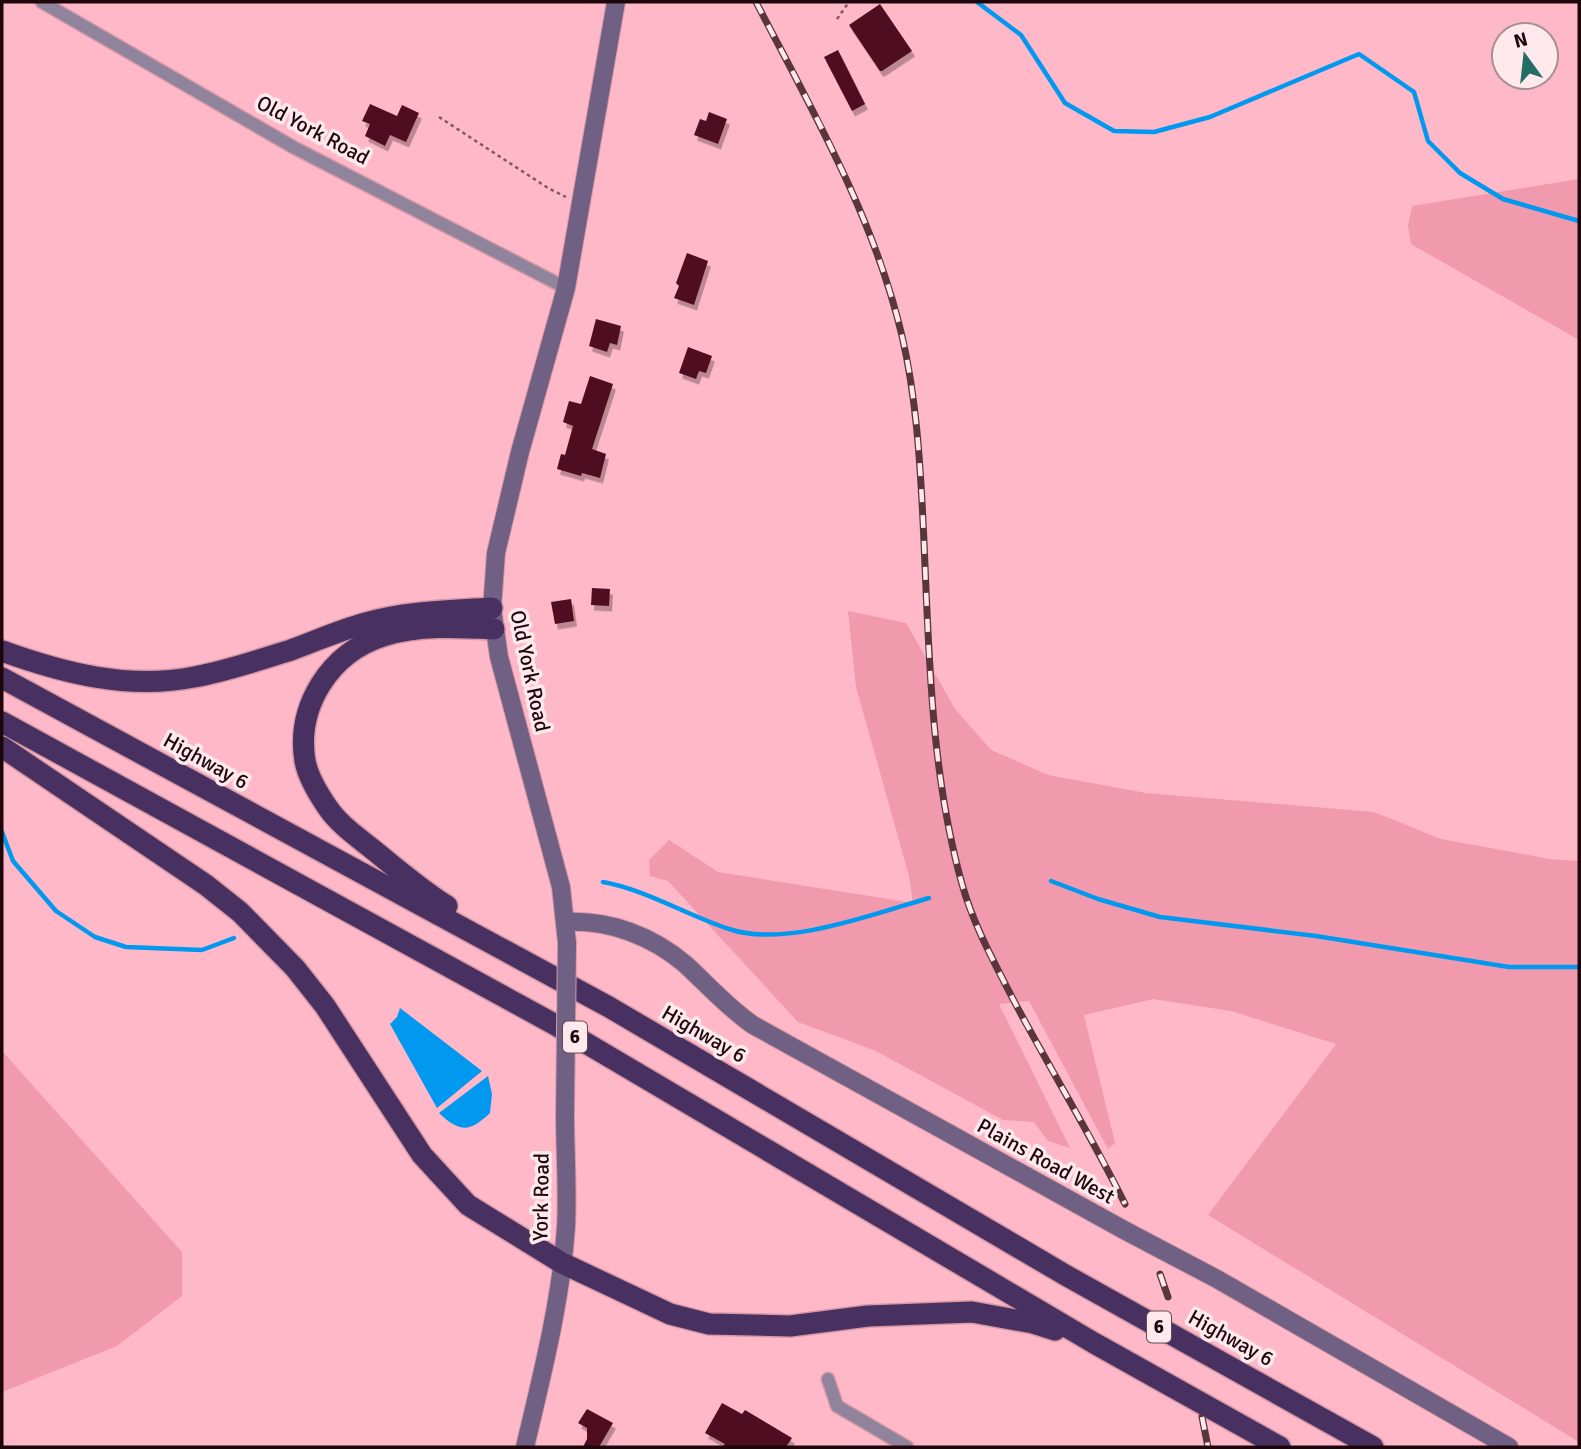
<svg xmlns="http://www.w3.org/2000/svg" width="1581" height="1449" font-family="Signika,sans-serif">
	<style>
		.green { fill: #f199ad }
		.water { fill: #0199ef }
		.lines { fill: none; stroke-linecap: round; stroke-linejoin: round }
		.stream { stroke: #0199ef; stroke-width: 4.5 }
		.building { fill: #4f0b24; filter: url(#shadow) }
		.street-casing { stroke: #d698a6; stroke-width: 15 }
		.secondary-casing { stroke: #d698a6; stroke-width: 20 }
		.highway-casing { stroke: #d698a6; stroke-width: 24 }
		.path { stroke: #835762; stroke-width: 2.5; stroke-dasharray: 3.5 3.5; stroke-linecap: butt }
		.street { stroke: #8f849c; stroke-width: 12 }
		.secondary { stroke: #706083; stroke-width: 18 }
		.highway { stroke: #483160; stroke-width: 21 }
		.rail-casing { stroke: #59363e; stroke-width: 7 }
		.rail { stroke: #ffe9ed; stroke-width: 4.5; stroke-dasharray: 13; stroke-linecap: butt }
		.secondary-bridge-casing { stroke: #d698a6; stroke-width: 20; stroke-linecap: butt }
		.secondary-bridge { stroke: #706083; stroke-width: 18 }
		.labels { text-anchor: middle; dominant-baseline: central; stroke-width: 7; stroke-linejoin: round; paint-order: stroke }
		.shield { fill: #ffe9ed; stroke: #614b50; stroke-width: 2 }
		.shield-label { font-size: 19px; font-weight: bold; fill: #1d070d }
		.street-label { font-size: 21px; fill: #1d070d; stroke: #ffe9ed }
	</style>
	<defs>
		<filter id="shadow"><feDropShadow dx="3" dy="5.5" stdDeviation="0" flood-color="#0004"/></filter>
	</defs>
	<rect width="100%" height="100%" fill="#feb8c7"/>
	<g class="green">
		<polygon points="1579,179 1579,340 1411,244 1408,226 1412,206"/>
		<polygon points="848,611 906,623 955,709 991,750 1048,775 1146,793 1374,812 1441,839 1550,859 1579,861 1579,1442 1208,1215 1336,1044 1231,1011 1153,999 1084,1015 1115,1143 1108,1149 1029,1001 999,1004 1070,1148 1048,1141 1034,1122 1003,1120 876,1051 798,1022 668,881 650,876 649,860 669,840 718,872 913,903 909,876 856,687"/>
		<polygon points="2,1051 182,1252 182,1296 117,1346 2,1392"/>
	</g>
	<g class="water">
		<polygon points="400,1008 482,1071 437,1108 390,1024 397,1017"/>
		<path d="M488 1076 492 1094 490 1113C470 1132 460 1133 439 1113Z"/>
	</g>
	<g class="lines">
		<g class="stream">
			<polyline points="977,2 1021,35 1065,103 1114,131 1154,132 1210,117 1359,54 1414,92 1428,141 1460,173 1503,199 1579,221"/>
			<polyline points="2,832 13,861 56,911 95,937 126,947 202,950 234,938"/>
			<polyline points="1051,881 1098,899 1160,917 1316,936 1509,967 1579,967"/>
			<path d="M603 882C647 890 686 915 729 929 785 948 873 914 929 898"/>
		</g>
	</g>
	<g class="building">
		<polygon points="880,4 912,51 882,71 880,71 849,25"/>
		<polygon points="838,50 865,104 852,111 824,57"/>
		<polygon points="370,104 397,116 402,105 419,113 406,142 390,135 385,146 365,136 370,124 362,121"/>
		<polygon points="709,112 727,119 718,144 694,135 700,119 706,121"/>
		<polygon points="687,253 708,261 694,305 674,298 679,286 676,283"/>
		<polygon points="596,319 621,326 617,345 610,343 607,352 589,346"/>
		<polygon points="688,347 712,356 706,373 699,371 696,379 679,373"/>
		<polygon points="590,376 613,384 592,449 606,454 600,478 582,473 581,476 557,469 561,454 565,455 573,426 563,422 569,401 581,404"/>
		<polygon points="592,588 610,589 609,606 591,605"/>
		<polygon points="571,599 574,621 555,624 551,602"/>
		<polygon points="722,1403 742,1414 745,1410 792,1438 786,1447 722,1447 725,1444 705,1433"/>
		<polygon points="587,1409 613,1423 599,1447 583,1447 587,1439 587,1428 578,1423"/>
	</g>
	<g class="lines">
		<g class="street-casing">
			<g id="street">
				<polyline points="42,2 293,147 566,288"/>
				<polyline points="828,1379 837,1406 907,1447"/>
			</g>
		</g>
		<g class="secondary-casing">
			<g id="secondary">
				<path d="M566 922C610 920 652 936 685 964 708 985 727 1007 753 1025L1124 1230 1217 1279 1509 1447"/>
				<polyline points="567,943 561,887 499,657 492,608 496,553 520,452 566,288 616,2"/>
				<path d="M525 1447C542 1375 561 1301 566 1227 568 1190 565 1152 565 1114"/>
			</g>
		</g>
		<g class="highway-casing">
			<g id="highway">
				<path d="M2 651C63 673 128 690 194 677 227 671 259 660 291 650 316 641 340 630 366 623 407 611 450 611 492 608"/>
				<polyline points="2,678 609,1007 1067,1276 1373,1447"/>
				<polyline points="2,722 552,1023 1094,1343 1280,1447"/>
				<polyline points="2,747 206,885 240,912 295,968 325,1006 422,1155 468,1205 562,1263 670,1314 709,1324 790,1326 868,1316 972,1312 1033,1323 1055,1330"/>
				<path d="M447 906C420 889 396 868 371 848 356 836 339 824 328 808 319 795 308 777 305 761 296 706 330 653 383 636 418 625 457 627 494 629"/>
			</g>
		</g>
		<g class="path">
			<polyline points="837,19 849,2"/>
			<polyline points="439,117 548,188 566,197"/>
		</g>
		<use href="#street" class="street"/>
		<use href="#secondary" class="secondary"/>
		<use href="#highway" class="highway"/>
		<g class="rail-casing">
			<g id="rail">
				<path d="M756 2C812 110 874 217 902 336 916 396 920 460 923 521 929 642 929 766 962 884 973 924 995 964 1014 1001 1050 1069 1091 1135 1125 1204"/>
				<polyline points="1160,1274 1168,1297"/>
				<polyline points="1202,1417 1208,1447"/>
			</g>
		</g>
		<use href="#rail" class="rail"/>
		<g class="secondary-bridge-casing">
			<polyline id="secondary-bridge" points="565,1114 567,943"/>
		</g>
		<use href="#secondary-bridge" class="secondary-bridge"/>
	</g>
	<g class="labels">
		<g class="shield">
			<rect x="563" y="1021.5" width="24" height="31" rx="5"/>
			<rect x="1147" y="1311.5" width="24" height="31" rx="5"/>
		</g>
		<g class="shield-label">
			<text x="575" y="1037">6</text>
			<text x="1159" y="1327">6</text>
		</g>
		<g class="street-label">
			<text transform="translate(313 130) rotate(28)">Old York Road</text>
			<text transform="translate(530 671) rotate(78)">Old York Road</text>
			<text transform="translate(206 761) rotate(29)">Highway 6</text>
			<text transform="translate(704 1034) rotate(30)">Highway 6</text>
			<text transform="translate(1046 1161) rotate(29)">Plains Road West</text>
			<text transform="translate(541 1197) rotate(-89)">York Road</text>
			<text transform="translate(1231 1338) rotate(29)">Highway 6</text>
		</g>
	</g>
	<rect width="1581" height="1449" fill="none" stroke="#1d070d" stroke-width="7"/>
	<g transform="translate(1525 56) rotate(345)"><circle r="33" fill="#ffe9ed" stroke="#a58f93" stroke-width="2"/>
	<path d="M0-5L12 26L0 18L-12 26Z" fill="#246d65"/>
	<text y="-10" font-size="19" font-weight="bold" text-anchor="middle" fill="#1d070d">N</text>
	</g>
</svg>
